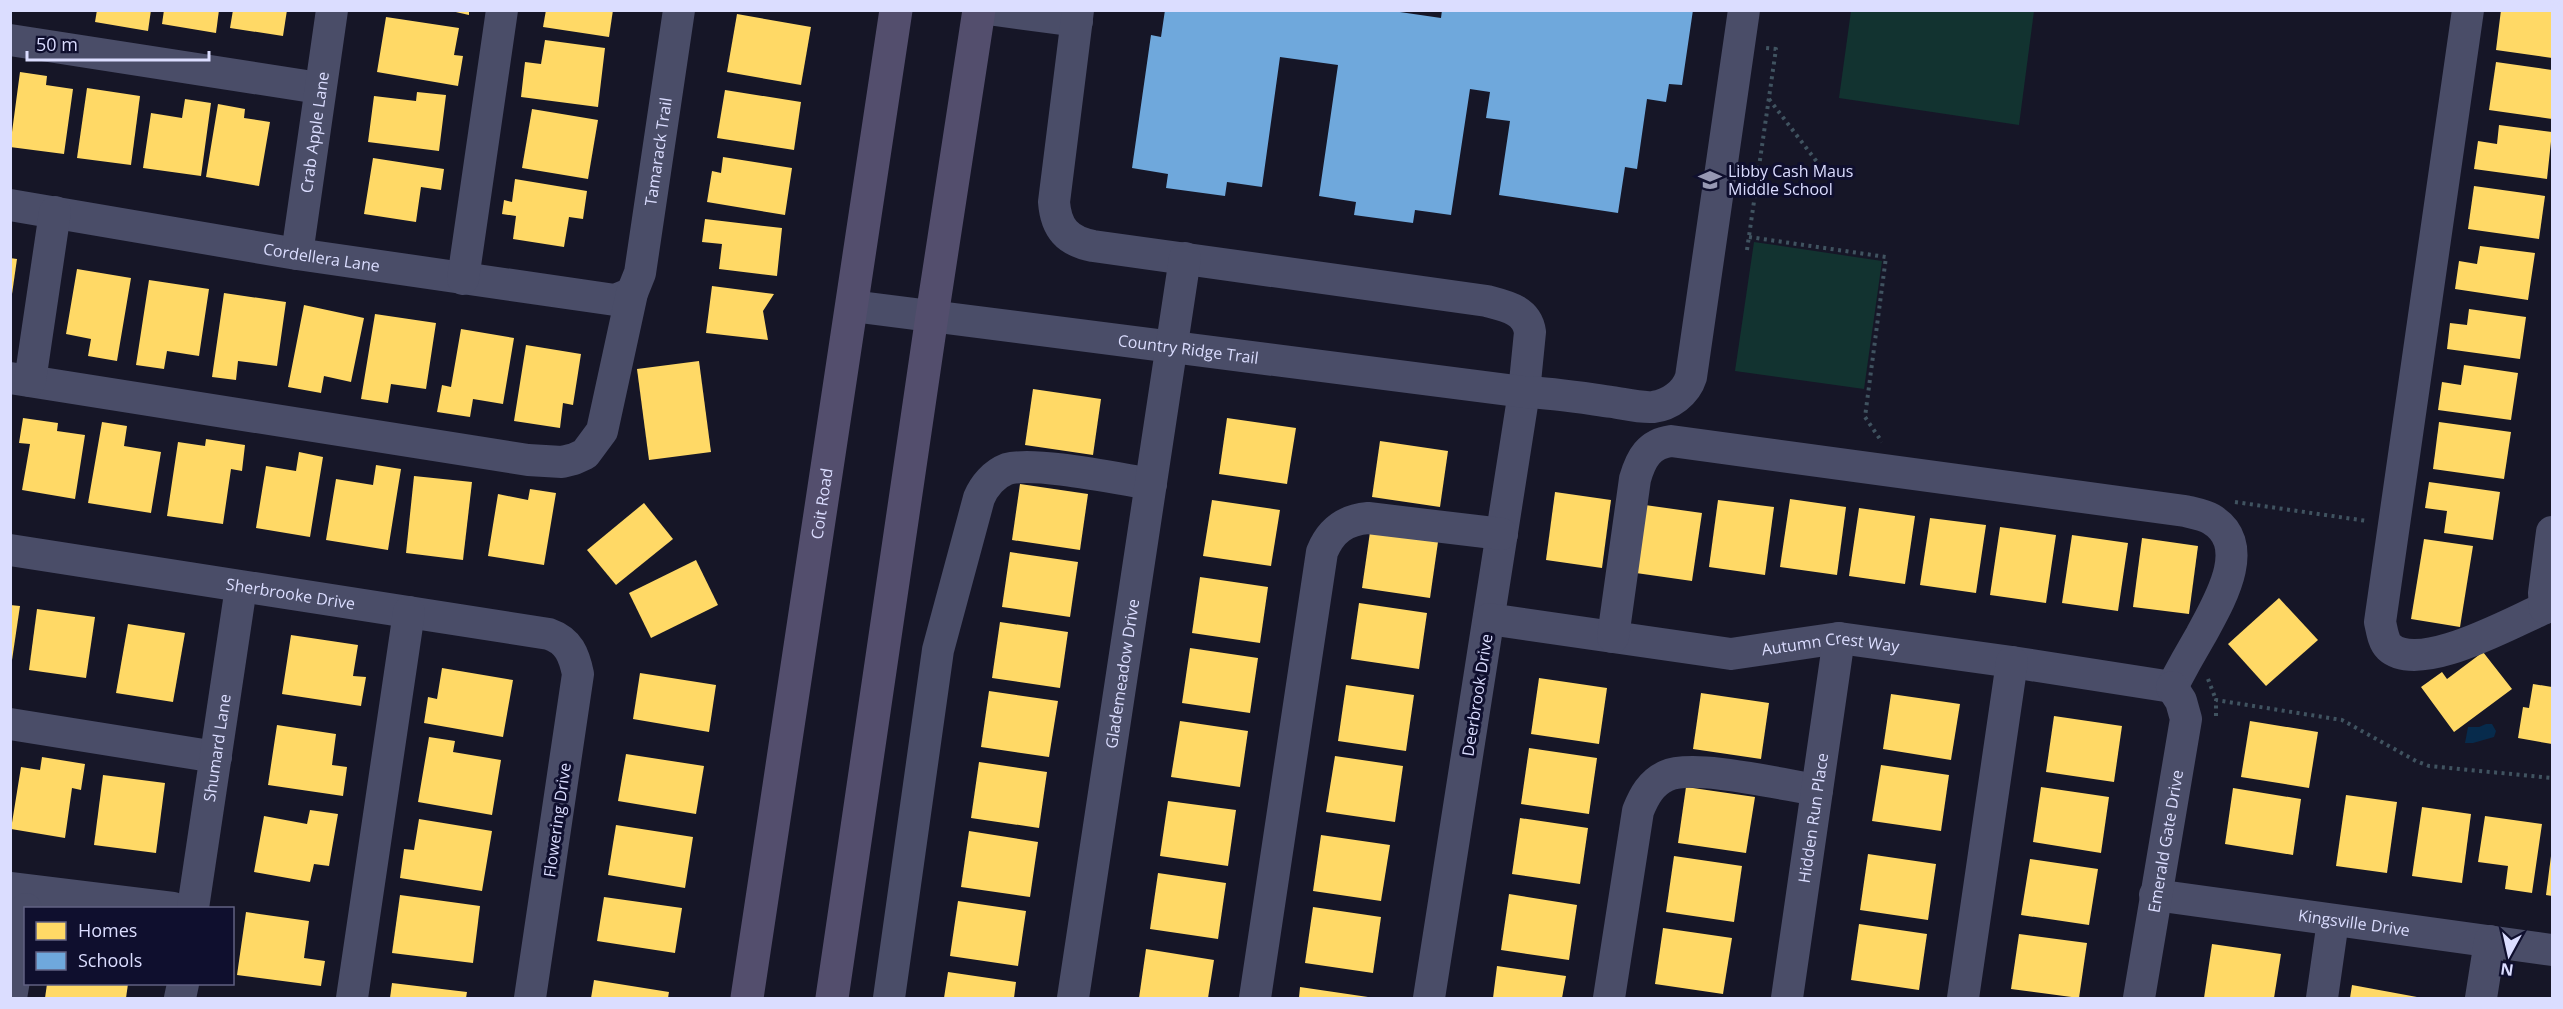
<svg xmlns="http://www.w3.org/2000/svg" width="2563" height="1009" font-family="'Open Sans',sans-serif">
	<style>
		.green { fill: #123330 }
		.water { fill: #072b4c }
		.homes { fill: #ffd966 }
		.schools { fill: #6fa8dc }
		.lines { fill: none; stroke-linecap: round; stroke-linejoin: round }
		.path { stroke: #405360; stroke-width: 4; stroke-dasharray: 3 4.5; stroke-linecap: butt }
		.minor { stroke: #4a4d68; stroke-width: 32 }
		.major { stroke: #534e6d; stroke-width: 33 }
		.labels { text-anchor: middle; dominant-baseline: central; stroke-width: 6; stroke-linejoin: round; paint-order: stroke }
		.street-label { font-size: 16px; fill: #dbddff; stroke: #0f0f2e }
		.poi-label { font-size: 16px; fill: #dbddff; stroke: #0f0f2e; text-anchor: start }
	</style>
	<rect width="100%" height="100%" fill="#161627"/>
	<g class="green">
		<polygon points="1851,11 2034,11 2019,125 1839,98"/>
		<polygon points="1754,242 1882,261 1864,389 1735,371"/>
	</g>
	<polygon class="water" points="2486,724 2492,724 2496,731 2494,737 2473,743 2465,743 2468,727 2479,727"/>
	<g class="homes">
		<polygon points="97,10 151,10 148,31 95,22"/>
		<polygon points="164,10 219,10 216,33 162,24"/>
		<polygon points="233,10 287,10 283,36 230,28"/>
		<polygon points="447,10 469,10 469,15"/>
		<polygon points="546,10 613,10 609,37 543,27"/>
		<polygon points="2501,10 2552,12 2552,58 2496,50"/>
		<polygon points="737,14 811,27 801,85 727,72"/>
		<polygon points="386,17 459,28 454,55 463,56 458,86 377,72"/>
		<polygon points="545,40 605,48 598,107 521,97 525,62 541,64"/>
		<polygon points="2496,62 2552,70 2552,119 2489,110"/>
		<polygon points="20,72 47,76 46,85 73,89 64,154 10,147"/>
		<polygon points="87,88 140,96 131,165 77,158"/>
		<polygon points="725,90 801,102 794,150 717,138"/>
		<polygon points="417,92 446,95 439,151 368,142 374,96 416,101"/>
		<polygon points="185,99 211,103 201,176 143,168 151,113 182,118"/>
		<polygon points="218,104 245,109 244,118 270,122 259,186 206,177"/>
		<polygon points="532,109 598,120 588,179 522,168"/>
		<polygon points="2499,125 2552,132 2547,179 2474,169 2478,141 2497,144"/>
		<polygon points="723,157 792,168 785,215 707,202 712,171 721,173"/>
		<polygon points="373,158 444,169 441,190 421,187 416,222 364,214"/>
		<polygon points="515,179 587,191 583,219 569,217 564,247 513,239 516,216 502,214 504,200 512,202"/>
		<polygon points="2474,186 2545,196 2539,239 2468,229"/>
		<polygon points="705,219 782,228 777,276 719,269 722,244 702,242"/>
		<polygon points="2480,246 2535,253 2528,300 2455,289 2459,261 2477,264"/>
		<polygon points="10,258 17,259 12,294 10,294"/>
		<polygon points="77,269 131,278 117,361 88,356 91,339 66,334"/>
		<polygon points="149,280 209,289 199,356 167,351 164,369 136,365"/>
		<polygon points="712,286 774,294 763,311 768,340 706,333"/>
		<polygon points="224,293 286,302 277,366 238,361 236,380 212,377"/>
		<polygon points="304,305 364,318 351,382 324,376 321,393 288,387"/>
		<polygon points="2469,309 2526,317 2520,359 2447,349 2450,323 2467,325"/>
		<polygon points="375,314 436,323 426,389 391,384 388,403 361,399"/>
		<polygon points="461,329 514,338 503,404 473,399 470,417 437,412 442,385 451,387"/>
		<polygon points="526,345 581,354 573,405 563,403 560,428 514,421"/>
		<polygon points="699,361 711,452 649,460 637,369"/>
		<polygon points="2464,365 2518,373 2511,420 2438,410 2442,382 2461,385"/>
		<polygon points="1033,389 1101,399 1093,455 1025,445"/>
		<polygon points="23,418 58,423 57,431 85,435 75,499 22,490 30,444 19,443"/>
		<polygon points="1227,418 1296,428 1287,484 1219,474"/>
		<polygon points="102,422 127,426 124,446 161,452 151,513 88,503"/>
		<polygon points="2439,422 2511,432 2504,479 2433,469"/>
		<polygon points="206,439 245,445 242,471 231,469 223,524 167,516 178,442 205,446"/>
		<polygon points="1380,441 1448,451 1440,507 1372,497"/>
		<polygon points="299,452 323,457 310,537 256,528 266,466 296,471"/>
		<polygon points="376,465 401,469 388,550 326,540 336,479 373,485"/>
		<polygon points="414,476 472,482 463,560 406,553"/>
		<polygon points="2429,482 2500,492 2493,540 2444,533 2447,511 2425,508"/>
		<polygon points="1020,484 1088,494 1080,550 1012,540"/>
		<polygon points="530,489 556,493 544,565 488,556 498,494 528,500"/>
		<polygon points="1555,492 1611,500 1602,568 1546,560"/>
		<polygon points="1790,499 1846,507 1837,575 1780,567"/>
		<polygon points="1212,500 1280,510 1271,566 1203,556"/>
		<polygon points="1718,500 1774,507 1765,575 1709,567"/>
		<polygon points="644,503 673,539 616,585 587,550"/>
		<polygon points="1645,505 1702,513 1692,581 1636,573"/>
		<polygon points="1859,508 1915,516 1905,584 1849,576"/>
		<polygon points="1930,518 1986,525 1976,593 1920,585"/>
		<polygon points="2000,527 2056,535 2046,603 1990,595"/>
		<polygon points="1370,532 1438,542 1430,598 1362,588"/>
		<polygon points="2072,535 2128,543 2118,611 2062,603"/>
		<polygon points="2142,538 2198,546 2189,614 2133,607"/>
		<polygon points="2424,539 2473,546 2460,627 2411,619"/>
		<polygon points="1010,552 1078,562 1070,617 1002,607"/>
		<polygon points="696,560 718,605 651,638 629,593"/>
		<polygon points="1200,577 1268,587 1260,643 1192,633"/>
		<polygon points="2279,598 2318,640 2266,686 2228,644"/>
		<polygon points="1359,603 1427,613 1419,669 1351,659"/>
		<polygon points="10,605 20,606 12,660 10,660"/>
		<polygon points="37,609 95,617 86,678 29,670"/>
		<polygon points="1000,622 1068,632 1060,688 992,678"/>
		<polygon points="128,624 185,633 173,702 116,693"/>
		<polygon points="291,635 358,645 353,676 366,677 361,706 282,694"/>
		<polygon points="1190,648 1258,658 1250,713 1182,703"/>
		<polygon points="2483,652 2512,689 2454,732 2421,687 2442,672 2447,679"/>
		<polygon points="442,668 513,680 503,737 424,723 428,697 437,699"/>
		<polygon points="640,673 716,685 709,732 633,719"/>
		<polygon points="1539,678 1607,688 1599,744 1531,734"/>
		<polygon points="2533,684 2552,687 2552,744 2518,738 2523,707 2529,708"/>
		<polygon points="1346,685 1414,695 1406,751 1338,741"/>
		<polygon points="989,691 1058,701 1049,757 981,747"/>
		<polygon points="1701,693 1769,703 1761,759 1693,749"/>
		<polygon points="1891,694 1960,704 1951,760 1883,749"/>
		<polygon points="2054,716 2122,726 2114,782 2046,772"/>
		<polygon points="1180,721 1248,731 1240,787 1171,777"/>
		<polygon points="2250,721 2318,732 2309,788 2241,777"/>
		<polygon points="277,725 336,734 332,765 347,767 343,796 268,785"/>
		<polygon points="429,737 455,741 453,752 501,760 492,815 418,802"/>
		<polygon points="1529,748 1597,758 1589,814 1521,804"/>
		<polygon points="626,754 704,766 696,814 618,801"/>
		<polygon points="1335,756 1403,766 1395,822 1326,812"/>
		<polygon points="42,757 85,764 81,790 72,788 65,838 11,829 21,767 40,770"/>
		<polygon points="979,762 1047,772 1039,828 971,818"/>
		<polygon points="1881,765 1949,775 1941,831 1872,821"/>
		<polygon points="103,775 165,783 156,853 94,845"/>
		<polygon points="1686,787 1755,797 1746,853 1678,843"/>
		<polygon points="2041,787 2109,797 2101,853 2033,842"/>
		<polygon points="2233,788 2301,799 2293,855 2225,844"/>
		<polygon points="2346,795 2397,802 2387,873 2336,866"/>
		<polygon points="1168,801 1236,810 1228,866 1160,856"/>
		<polygon points="2422,807 2471,814 2462,883 2412,876"/>
		<polygon points="310,810 338,814 329,866 314,864 310,882 254,872 264,816 307,824"/>
		<polygon points="2485,816 2542,824 2532,893 2505,889 2508,866 2478,862"/>
		<polygon points="1520,818 1588,828 1580,884 1512,874"/>
		<polygon points="419,819 492,831 482,891 400,878 404,849 414,850"/>
		<polygon points="616,825 693,837 685,888 608,875"/>
		<polygon points="969,831 1038,842 1030,897 961,887"/>
		<polygon points="1321,835 1390,845 1381,901 1313,891"/>
		<polygon points="1868,854 1936,864 1928,920 1860,910"/>
		<polygon points="1674,856 1742,866 1734,922 1666,912"/>
		<polygon points="2551,856 2552,856 2552,896 2546,895"/>
		<polygon points="2030,859 2098,869 2089,925 2021,915"/>
		<polygon points="1158,873 1226,883 1218,939 1150,929"/>
		<polygon points="1509,894 1577,905 1569,960 1501,950"/>
		<polygon points="400,895 480,906 473,963 392,953"/>
		<polygon points="604,897 682,908 675,953 597,941"/>
		<polygon points="958,901 1026,911 1018,966 950,956"/>
		<polygon points="1313,907 1381,917 1373,973 1305,963"/>
		<polygon points="246,912 309,921 304,958 325,961 321,986 237,975"/>
		<polygon points="1859,924 1927,934 1919,990 1851,980"/>
		<polygon points="1663,928 1732,938 1723,994 1655,984"/>
		<polygon points="2019,934 2087,943 2079,998 2011,989"/>
		<polygon points="2212,944 2281,954 2274,998 2204,998"/>
		<polygon points="1146,949 1214,960 1208,998 1139,998"/>
		<polygon points="1497,966 1566,976 1562,998 1493,998"/>
		<polygon points="948,972 1016,982 1014,998 944,998"/>
		<polygon points="594,980 669,992 668,998 591,998"/>
		<polygon points="392,983 467,992 466,998 390,998"/>
		<polygon points="47,984 128,984 126,998 45,998"/>
		<polygon points="2352,985 2417,997 2417,998 2350,998"/>
		<polygon points="1300,987 1368,997 1368,998 1299,998"/>
	</g>
	<polygon class="schools" points="1165,10 1386,10 1441,18 1442,10 1693,10 1682,85 1669,84 1666,102 1647,99 1637,169 1625,167 1618,213 1499,195 1510,121 1486,118 1490,92 1470,89 1451,215 1415,210 1413,223 1354,215 1356,202 1319,196 1338,65 1280,57 1262,187 1227,182 1225,196 1166,188 1168,174 1132,168 1151,35 1161,37"/>
	<g class="lines">
		<g class="path">
			<polyline points="1769,99 1817,162"/>
			<polyline points="1749,237 1886,257 1865,417 1882,442"/>
			<polyline points="1747,250 1776,49 1766,48"/>
			<polyline points="2235,502 2367,521"/>
			<polyline points="2208,679 2216,700"/>
			<polyline points="2216,716 2216,700 2342,720 2416,761 2429,766 2552,778"/>
		</g>
		<g class="minor">
			<polyline points="995,10 1077,21"/>
			<path d="M1078 10 1054 202C1056 228 1067 241 1093 246L1487 301C1506 306 1527 310 1530 332L1524 392 1429 998"/>
			<path d="M2468 10 2380 622C2382 630 2383 641 2389 647 2419 675 2512 622 2545 608"/>
			<polyline points="10,40 319,88"/>
			<path id="s1" d="M10 205 297 254 615 300 632 293"/>
			<path id="s2" d="M297 254 332 10"/>
			<polyline points="463,279 502,10"/>
			<path id="s3" d="M852 306 1524 392C1554 393 1583 398 1612 402 1625 404 1640 408 1653 407 1670 405 1686 393 1691 377L1744 10"/>
			<path id="s4" d="M10 378 528 460 562 462 574 459 585 454 602 431 632 293 640 273 679 10"/>
			<polyline points="30,381 55,212"/>
			<path id="s5" d="M10 550 549 634C569 641 574 655 578 674L530 998"/>
			<polyline points="2545,608 2544,593 2552,532"/>
			<path id="s6" d="M1489 619 1731 654 1839 638 2012 662 2172 687"/>
			<path d="M1613 637 1635 479C1641 458 1649 444 1671 441L2185 511C2193 513 2204 515 2211 519 2255 545 2217 605 2201 635 2191 652 2181 670 2172 687"/>
			<polyline points="10,724 216,757"/>
			<polyline points="10,888 173,908"/>
			<path id="s7" d="M2155 895 2552 950"/>
			<path id="s8" d="M193 908 241 587"/>
			<polyline points="11,998 26,909"/>
			<polyline points="180,998 183,984"/>
			<polyline points="352,998 409,612"/>
			<path d="M889 998 938 650 979 498C984 486 994 474 1007 469 1035 461 1119 479 1151 484"/>
			<path id="s9" d="M1073 998 1185 258"/>
			<path d="M1255 998 1322 552C1331 530 1345 520 1368 518L1502 534"/>
			<path d="M1609 998 1638 811C1644 796 1651 783 1666 776 1693 763 1784 785 1817 790"/>
			<path id="s10" d="M1787 998 1839 638"/>
			<polyline points="1963,998 2012,662"/>
			<path id="s11" d="M2139 998 2186 719 2181 701 2172 687"/>
			<polyline points="2322,998 2333,921"/>
			<polyline points="2481,998 2490,941"/>
		</g>
		<g class="major">
			<path id="s12" d="M747 998 896 10"/>
			<polyline points="832,998 932,316 979,10"/>
		</g>
	</g>
	<defs>
		<g id="school-bare" transform="scale(1.8)"><path d="M0-5L7-2L0 1L-7-2ZM-4 1L0 2.5L4 1V4Q0 6-4 4Z" fill="#9697b3" stroke="#0f0f2e" stroke-width="2.5" paint-order="stroke"/></g>
	</defs>
	<g fill-rule="evenodd">
		<use href="#school-bare" x="1710" y="180"/>
	</g>
	<g class="labels">
		<g class="street-label">
			<text stroke="none"><textPath href="#s2" startOffset="123">Crab Apple Lane</textPath></text>
			<text stroke="none"><textPath href="#s4" startOffset="897">Tamarack Trail</textPath></text>
			<text stroke="none"><textPath href="#s1" startOffset="316">Cordellera Lane</textPath></text>
			<text stroke="none"><textPath href="#s3" startOffset="339">Country Ridge Trail</textPath></text>
			<text stroke="none"><textPath href="#s12" startOffset="500">Coit Road</textPath></text>
			<text stroke="none"><textPath href="#s5" startOffset="284">Sherbrooke Drive</textPath></text>
			<text stroke="none"><textPath href="#s6" startOffset="345">Autumn Crest Way</textPath></text>
			<text stroke="none"><textPath href="#s9" startOffset="328">Glademeadow Drive</textPath></text>
			<text transform="translate(1477 695) rotate(-81)">Deerbrook Drive</text>
			<text stroke="none"><textPath href="#s8" startOffset="162">Shumard Lane</textPath></text>
			<text stroke="none"><textPath href="#s10" startOffset="182">Hidden Run Place</textPath></text>
			<text transform="translate(557 820) rotate(-82)">Flowering Drive</text>
			<text stroke="none"><textPath href="#s11" startOffset="159">Emerald Gate Drive</textPath></text>
			<text stroke="none"><textPath href="#s7" startOffset="201">Kingsville Drive</textPath></text>
		</g>
		<g class="poi-label">
			<text x="1728" y="171">Libby Cash Maus<tspan x="1728" dy="18">Middle School</tspan></text>
		</g>
	</g>
	<rect width="2563" height="1009" fill="none" stroke="#dbddff" stroke-width="24"/>
	<rect x="24" y="907" width="210" height="78" fill="#0f0f2e" stroke="#616182" stroke-width="1.5"/>
	<rect x="36" y="922" width="30" height="18" fill="#ffd966" stroke="#616182" stroke-width="1.5"/>
	<text x="78" y="937" font-size="18" fill="#dbddff">Homes</text>
	<rect x="36" y="952" width="30" height="18" fill="#6fa8dc" stroke="#616182" stroke-width="1.5"/>
	<text x="78" y="967" font-size="18" fill="#dbddff">Schools</text>
	<g transform="translate(2509 955) rotate(188)" stroke="#0f0f2e" stroke-width="4.5" paint-order="stroke">
	<path d="M0-4.5L10 22L0 15L-10 22Z" fill="#dbddff"/>
	<text y="-9" font-size="16" font-weight="bold" text-anchor="middle" fill="#dbddff">N</text>
	</g>
	<path d="M27 51v9h182v-9" fill="none" stroke="#dbddff" stroke-width="3"/>
	<text x="36" y="51" font-size="18" fill="#dbddff" stroke="#0f0f2e" stroke-width="4.5" paint-order="stroke">50 m</text>
</svg>
